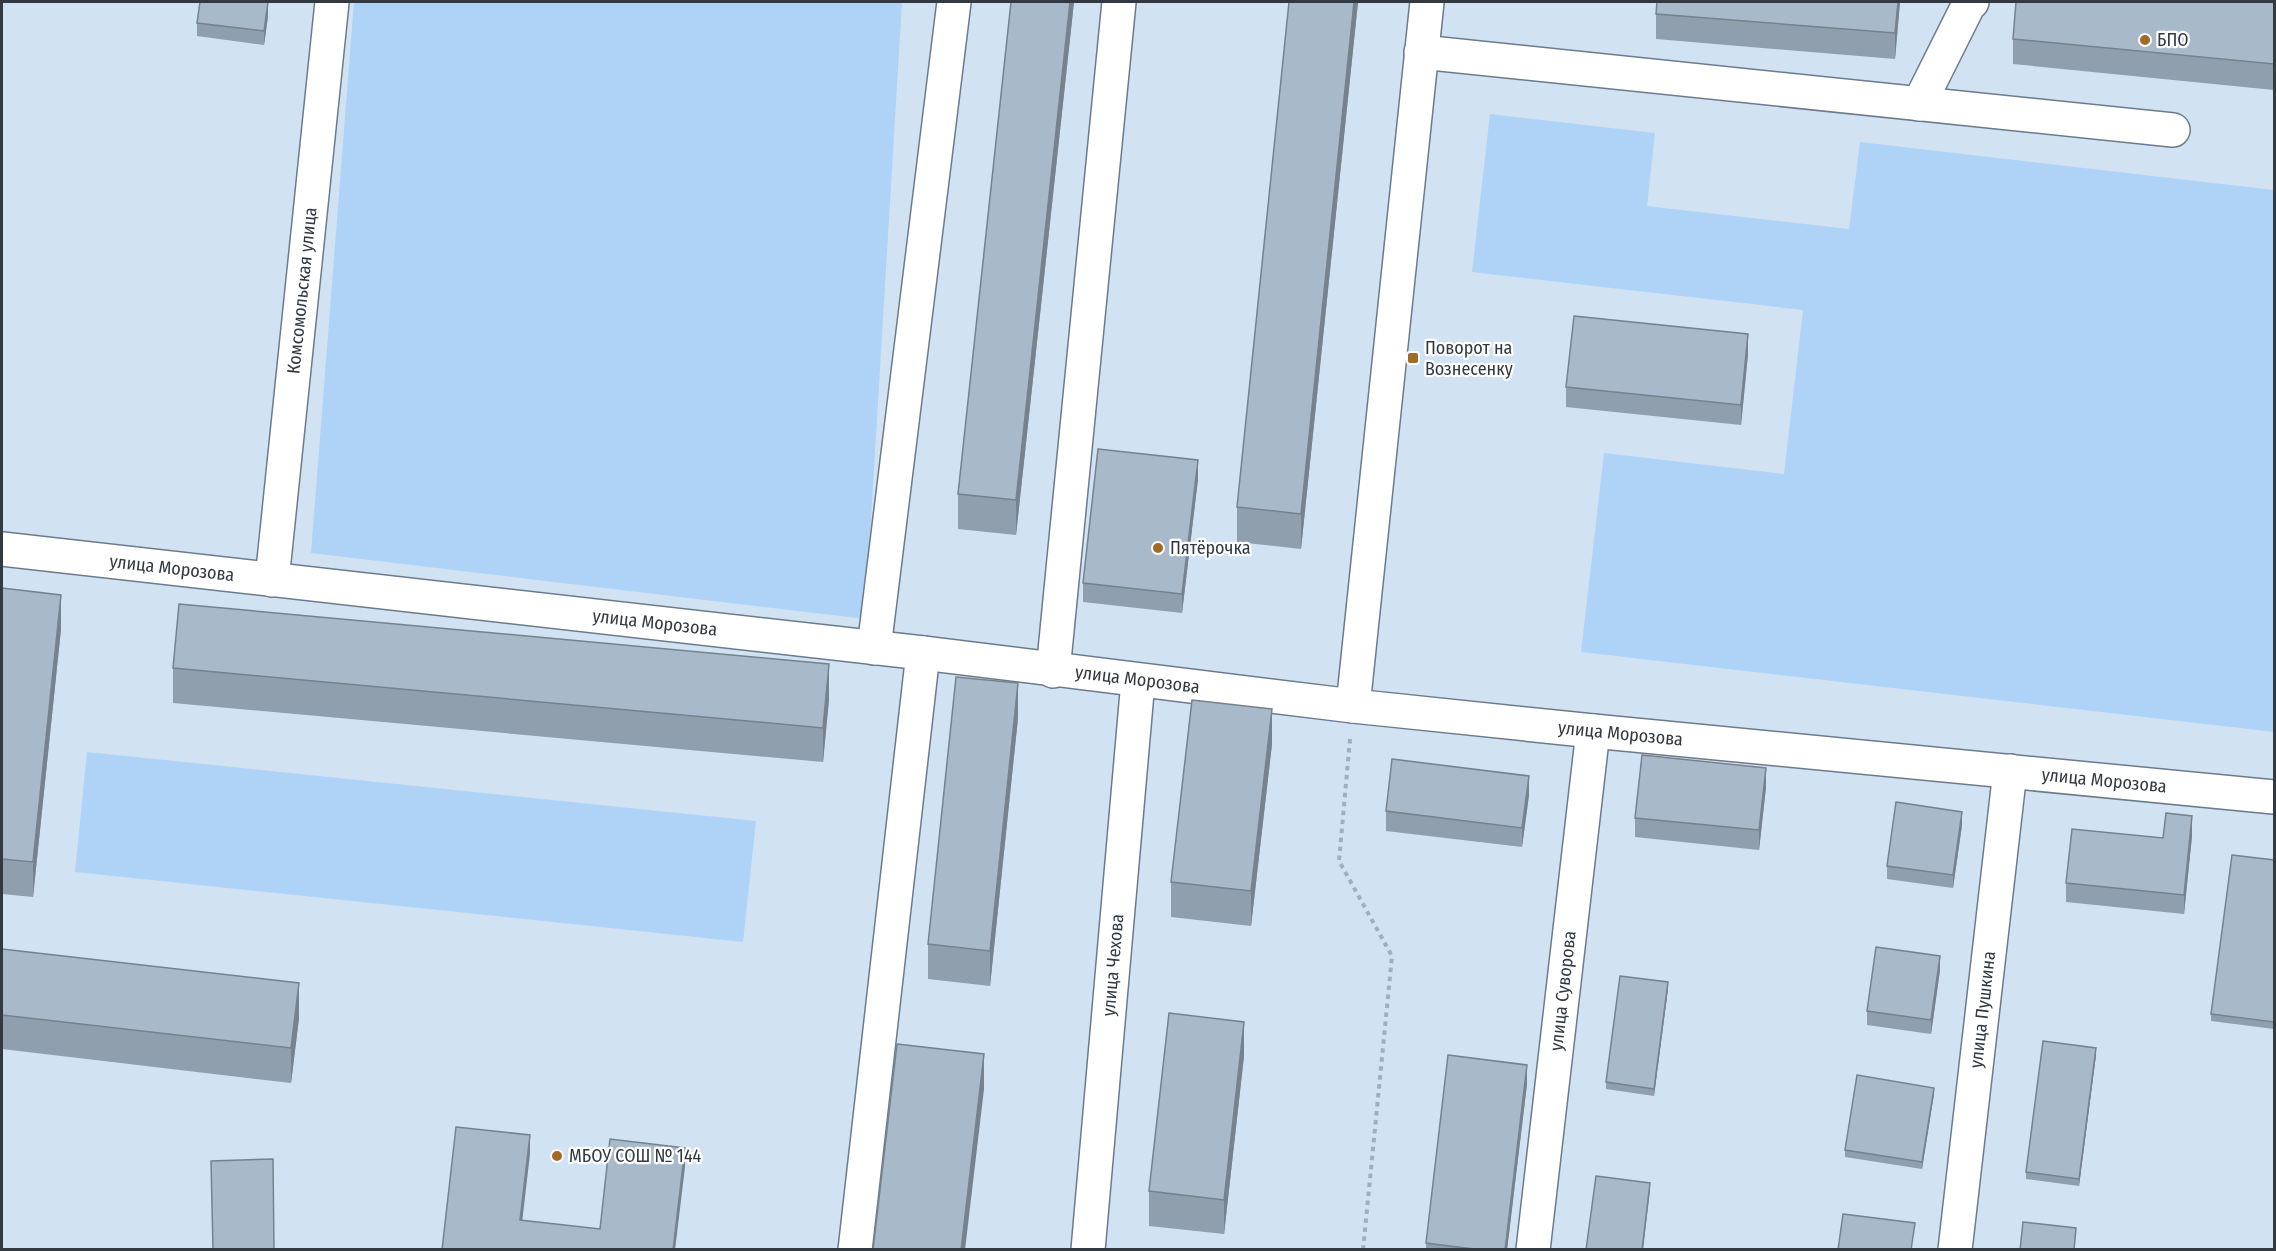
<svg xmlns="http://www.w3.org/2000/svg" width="2276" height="1251" font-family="'Fira Sans Condensed',sans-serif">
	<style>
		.green { fill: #afd3f7 }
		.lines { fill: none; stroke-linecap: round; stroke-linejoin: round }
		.minor-casing { stroke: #6c7b8b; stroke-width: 36 }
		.path { stroke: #a1afbd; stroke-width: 4; stroke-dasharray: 4.5 4.5; stroke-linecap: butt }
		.minor { stroke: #fff; stroke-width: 33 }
		.wall { fill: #909fad }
		.shaded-wall { fill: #76828d }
		.building { fill: #a8b9c9; stroke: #76828d; stroke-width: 1.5 }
		.poi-dot { fill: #a16a26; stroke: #fff; stroke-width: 2 }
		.labels { text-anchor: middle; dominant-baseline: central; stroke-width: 4.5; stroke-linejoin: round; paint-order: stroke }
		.poi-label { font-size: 18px; fill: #323940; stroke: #fff; text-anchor: start }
		.street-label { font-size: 18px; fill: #323940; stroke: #fff }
	</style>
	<rect width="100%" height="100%" fill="#d1e2f3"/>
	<g class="green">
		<polygon points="354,2 902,2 865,619 311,553"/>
		<polygon points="1490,114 1655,133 1647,206 1849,229 1860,142 2274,190 2274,732 1581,652 1604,453 1784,474 1803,310 1472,272"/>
		<polygon points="87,752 756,821 743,942 75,872"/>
	</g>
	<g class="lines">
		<g class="minor-casing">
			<g id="minor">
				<polyline points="1421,52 2173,130"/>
				<polyline points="1919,104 1969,4 1972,2"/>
				<path id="s1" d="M2 549 923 653 1353 706 1593 731 2274 797"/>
				<path id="s2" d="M272 580 332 2"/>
				<polyline points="874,648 954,2"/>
				<polyline points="1053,671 1119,2"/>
				<polyline points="1353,706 1427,2"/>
				<polyline points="855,1250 923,653"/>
				<path id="s3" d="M1088 1250 1138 681"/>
				<path id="s4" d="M1533 1250 1593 731"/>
				<path id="s5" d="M1955 1250 2010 771"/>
			</g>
		</g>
		<polyline class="path" points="1350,739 1339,861 1392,956 1363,1250"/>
		<use href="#minor" class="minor"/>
	</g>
	<g class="wall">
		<polygon points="1011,2 1074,2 1016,535 958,529 958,494"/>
		<polygon points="1289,2 1358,2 1301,549 1237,542 1237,507"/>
		<polygon points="1900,2 1895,59 1656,39 1656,14"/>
		<polygon points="2274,2 2274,90 2013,64 2013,39"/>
		<polygon points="268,16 264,45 197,36 197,23"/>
		<polygon points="1748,354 1741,425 1566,407 1566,387"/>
		<polygon points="1198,479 1182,613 1083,602 1083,583"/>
		<polygon points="2,588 61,629 33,897 2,894"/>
		<polygon points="173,668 829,699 823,762 173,703"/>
		<polygon points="1018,718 990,986 928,979 928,944"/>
		<polygon points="1272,744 1251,926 1171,917 1171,882"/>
		<polygon points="1766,787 1759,850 1635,837 1635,818"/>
		<polygon points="1529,795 1522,847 1386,831 1386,811"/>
		<polygon points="1962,825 1953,888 1887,879 1887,866"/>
		<polygon points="2192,836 2184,914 2066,902 2066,883 2163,838"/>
		<polygon points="2274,860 2274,1029 2211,1021 2211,1014"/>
		<polygon points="2,949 299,1018 291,1083 2,1049"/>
		<polygon points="1940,970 1931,1034 1867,1025 1867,1011"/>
		<polygon points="1668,989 1654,1096 1606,1089 1606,1082"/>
		<polygon points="2096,1055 2079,1186 2026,1179 2026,1172"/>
		<polygon points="1244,1056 1224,1234 1149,1226 1149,1191"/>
		<polygon points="1527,1084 1507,1250 1426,1250 1426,1243"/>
		<polygon points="1934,1094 1922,1169 1845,1157 1845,1150"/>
	</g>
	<g class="shaded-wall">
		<polygon points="268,2 268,16 264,45 264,31"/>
		<polygon points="1070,2 1074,2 1016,535 1016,500"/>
		<polygon points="1354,2 1358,2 1301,549 1301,514"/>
		<polygon points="1898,2 1900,2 1895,59 1895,33"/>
		<polygon points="1748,334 1748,354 1741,425 1741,405"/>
		<polygon points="1198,460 1198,479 1182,613 1182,594"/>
		<polygon points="61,595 61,629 33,897 33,862"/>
		<polygon points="829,664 829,699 823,762 823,728"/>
		<polygon points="1018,683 1018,718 990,986 990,951"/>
		<polygon points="1272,709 1272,744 1251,926 1251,891"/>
		<polygon points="1766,768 1766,787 1759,850 1759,830"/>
		<polygon points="1529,776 1529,795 1522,847 1522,828"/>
		<polygon points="1962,812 1962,825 1953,888 1953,875"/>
		<polygon points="2192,816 2192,836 2184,914 2184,895"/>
		<polygon points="1940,956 1940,970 1931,1034 1931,1020"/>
		<polygon points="1668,982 1668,989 1654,1096 1654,1089"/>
		<polygon points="299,983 299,1018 291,1083 291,1048"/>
		<polygon points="1244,1022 1244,1056 1224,1234 1224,1200"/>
		<polygon points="2096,1048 2096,1055 2079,1186 2079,1179"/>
		<polygon points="984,1054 984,1089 965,1250 961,1250"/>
		<polygon points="1527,1065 1527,1084 1507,1250 1505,1250"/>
		<polygon points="1934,1088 1934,1094 1922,1169 1922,1162"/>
		<polygon points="530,1135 530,1154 520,1240 520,1220"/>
		<polygon points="685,1148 685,1167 675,1250 673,1250"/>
		<polygon points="1650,1183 1650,1190 1643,1250 1642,1250"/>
	</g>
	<g class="building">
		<polygon points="200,2 268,2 264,31 197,23"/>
		<polygon points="1011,2 1070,2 1016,500 958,494"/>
		<polygon points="1289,2 1354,2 1301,514 1237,507"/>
		<polygon points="1657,2 1898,2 1895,33 1656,14"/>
		<polygon points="2016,2 2274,2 2274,64 2013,39"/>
		<polygon points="1574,316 1748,334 1741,405 1566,387"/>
		<polygon points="1098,449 1198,460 1182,594 1083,583"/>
		<polygon points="2,588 61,595 33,862 2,859"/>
		<polygon points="179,604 829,664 823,728 173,668"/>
		<polygon points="956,677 1018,683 990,951 928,944"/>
		<polygon points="1192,700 1272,709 1251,891 1171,882"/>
		<polygon points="1642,755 1766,768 1759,830 1635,818"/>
		<polygon points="1392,759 1529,776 1522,828 1386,811"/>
		<polygon points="1896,802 1962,812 1953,875 1887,866"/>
		<polygon points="2166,813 2192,816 2184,895 2066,883 2072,829 2163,838"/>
		<polygon points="2232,855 2274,860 2274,1022 2211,1014"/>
		<polygon points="1876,947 1940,956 1931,1020 1867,1011"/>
		<polygon points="2,949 299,983 291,1048 2,1015"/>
		<polygon points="1620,976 1668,982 1654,1089 1606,1082"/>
		<polygon points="1169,1013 1244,1022 1224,1200 1149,1191"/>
		<polygon points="2043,1041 2096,1048 2079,1179 2026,1172"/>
		<polygon points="897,1044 984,1054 961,1250 873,1250"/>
		<polygon points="1448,1055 1527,1065 1505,1250 1482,1250 1426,1243"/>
		<polygon points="1857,1075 1934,1088 1922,1162 1845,1150"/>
		<polygon points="456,1127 530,1135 520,1220 600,1229 610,1139 685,1148 673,1250 442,1250"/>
		<polygon points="273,1159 274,1250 213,1250 211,1161"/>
		<polygon points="1596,1176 1650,1183 1642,1250 1586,1250"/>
		<polygon points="1843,1214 1915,1223 1911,1250 1838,1250"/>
		<polygon points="2023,1222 2076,1228 2074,1250 2020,1250"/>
	</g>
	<g class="poi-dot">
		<circle cx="2145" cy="40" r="6"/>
		<rect x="1407" y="352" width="12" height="12" rx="3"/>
		<circle cx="1158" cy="548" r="6"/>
		<circle cx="557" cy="1156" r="6"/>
	</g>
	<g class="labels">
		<g class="poi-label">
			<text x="2157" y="40">БПО</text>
			<text x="1425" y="348">Поворот на<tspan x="1425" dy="21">Вознесенку</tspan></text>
			<text x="1170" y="548">Пятёрочка</text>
			<text x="569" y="1156">МБОУ СОШ № 144</text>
		</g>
		<g class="street-label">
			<text stroke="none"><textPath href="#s2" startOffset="291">Комсомольская улица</textPath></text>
			<text stroke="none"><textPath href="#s1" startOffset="171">улица Морозова</textPath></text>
			<text stroke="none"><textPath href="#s1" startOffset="657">улица Морозова</textPath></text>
			<text stroke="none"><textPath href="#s1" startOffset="1143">улица Морозова</textPath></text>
			<text stroke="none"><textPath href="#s1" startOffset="1629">улица Морозова</textPath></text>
			<text stroke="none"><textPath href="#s1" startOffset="2115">улица Морозова</textPath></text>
			<text stroke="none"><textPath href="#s3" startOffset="286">улица Чехова</textPath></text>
			<text stroke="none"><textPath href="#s4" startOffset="261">улица Суворова</textPath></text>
			<text stroke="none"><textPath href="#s5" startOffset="242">улица Пушкина</textPath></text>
		</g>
	</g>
	<rect width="2276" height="1251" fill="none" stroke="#323940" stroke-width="6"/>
</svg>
